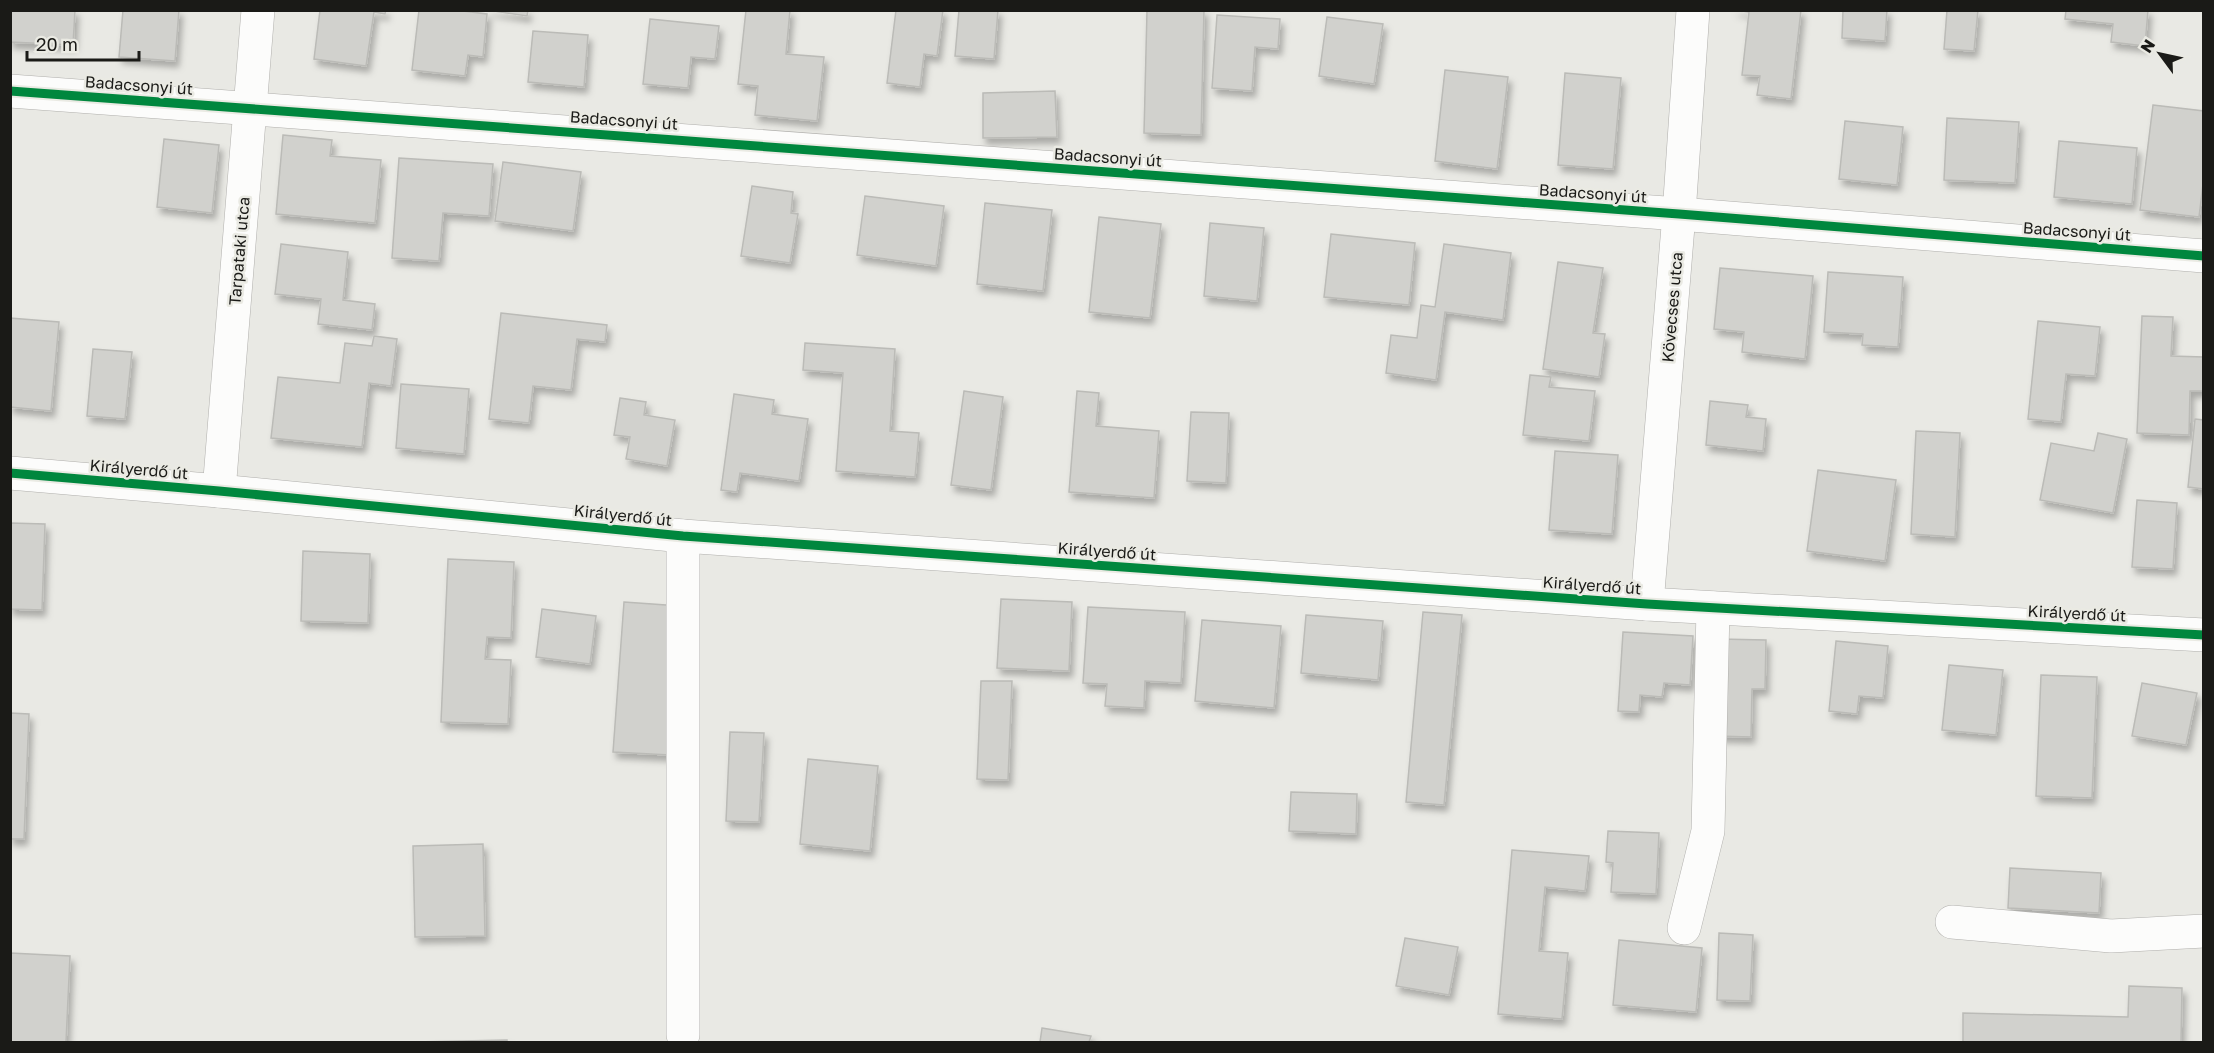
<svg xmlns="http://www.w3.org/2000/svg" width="2214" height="1053" font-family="'Golos Text',sans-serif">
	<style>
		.building { fill: #d1d1cd; stroke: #bbbbb7; stroke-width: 1.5; filter: url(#shadow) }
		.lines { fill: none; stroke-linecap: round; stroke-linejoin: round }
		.street-casing { stroke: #b0afac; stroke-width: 34 }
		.street { stroke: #fcfcfb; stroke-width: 33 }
		.cycleway-casing { stroke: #eaeae3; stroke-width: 13 }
		.cycleway { stroke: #00873e; stroke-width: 9 }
		.labels { text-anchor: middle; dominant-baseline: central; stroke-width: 5; stroke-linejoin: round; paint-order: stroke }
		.street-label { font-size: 16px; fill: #1a1a17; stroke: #eaeae3 }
	</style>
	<defs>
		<filter id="shadow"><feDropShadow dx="3.5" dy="6" stdDeviation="3" flood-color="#0004"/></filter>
	</defs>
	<rect width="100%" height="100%" fill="#e9e9e4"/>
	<g class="building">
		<polygon points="10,10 75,10 73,45 10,42"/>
		<polygon points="123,10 179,10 175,61 119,57"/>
		<polygon points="320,10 386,10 385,14 374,12 366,66 314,59"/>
		<polygon points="419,10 455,10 487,14 483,57 468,55 465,76 412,70"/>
		<polygon points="487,10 528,10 527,16"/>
		<polygon points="746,10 790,10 786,54 824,57 817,121 755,115 758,86 738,84"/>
		<polygon points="896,10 943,10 937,56 924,54 920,87 887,83"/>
		<polygon points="959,10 998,10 994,59 955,56"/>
		<polygon points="1147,10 1204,10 1201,135 1144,133"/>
		<polygon points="1734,10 1801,10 1791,99 1757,95 1760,76 1742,75 1749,12"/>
		<polygon points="1843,10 1887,10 1885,41 1842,38"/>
		<polygon points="1947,10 1978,10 1974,51 1944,49"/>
		<polygon points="2066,10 2148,10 2145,46 2111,42 2113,24 2065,19"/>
		<polygon points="1217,15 1280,19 1278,49 1255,47 1252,91 1212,88"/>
		<polygon points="1327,17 1383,24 1374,84 1319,76"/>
		<polygon points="650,19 719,26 715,59 691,57 688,88 643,84"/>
		<polygon points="533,31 588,35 584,87 528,82"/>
		<polygon points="1445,70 1508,77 1497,169 1435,161"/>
		<polygon points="1565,73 1621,78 1613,169 1558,165"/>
		<polygon points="1055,91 1057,137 983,138 983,93"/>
		<polygon points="2153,105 2204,111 2204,176 2199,217 2140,210"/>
		<polygon points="1947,118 2019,122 2015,183 1944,180"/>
		<polygon points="1845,121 1903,127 1897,185 1839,179"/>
		<polygon points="283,135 332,140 330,156 381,160 375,223 276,214"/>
		<polygon points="164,139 219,145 212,213 157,207"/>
		<polygon points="2059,141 2137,148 2132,204 2054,197"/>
		<polygon points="399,158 493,164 489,216 443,213 439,261 392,258"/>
		<polygon points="503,162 581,172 573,231 495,221"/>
		<polygon points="752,186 793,192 791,213 798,214 790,263 741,256"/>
		<polygon points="865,196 944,206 936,266 857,255"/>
		<polygon points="985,203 1052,210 1043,291 977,284"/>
		<polygon points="1099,217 1161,224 1150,318 1089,312"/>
		<polygon points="1210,223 1264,228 1257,301 1204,296"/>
		<polygon points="1331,234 1415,243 1409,305 1324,297"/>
		<polygon points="281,244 348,252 343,300 375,304 372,330 318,324 321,299 275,294"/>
		<polygon points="1444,244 1511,253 1503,320 1445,312 1436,380 1386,373 1391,335 1417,338 1421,305 1435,307"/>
		<polygon points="1558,262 1603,268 1593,333 1605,334 1599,377 1543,369"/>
		<polygon points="1720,268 1813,276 1805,359 1742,352 1744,332 1714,329"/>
		<polygon points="1828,272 1903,277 1898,347 1862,345 1863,334 1824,332"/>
		<polygon points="501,313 607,325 605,342 577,339 571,390 533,386 529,423 489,419"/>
		<polygon points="2142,316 2173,317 2171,356 2204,357 2204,391 2190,391 2189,435 2137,433"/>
		<polygon points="10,318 59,322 51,411 10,407"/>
		<polygon points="2038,321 2100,327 2095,376 2066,374 2061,422 2028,419"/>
		<polygon points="374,336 397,339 391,386 369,383 362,447 271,438 278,377 340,383 345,343 372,346"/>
		<polygon points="805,343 895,349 890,431 919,433 915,477 836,471 843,373 803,370"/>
		<polygon points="93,349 132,352 125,419 87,416"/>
		<polygon points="1530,375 1551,377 1549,387 1595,391 1589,441 1523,435"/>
		<polygon points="401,384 469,389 464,454 396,448"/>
		<polygon points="964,391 1003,397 991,490 951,485"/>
		<polygon points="1077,391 1099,393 1096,426 1159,431 1154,498 1069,492"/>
		<polygon points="734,394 774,400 772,414 808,419 799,481 740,473 737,492 721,490"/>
		<polygon points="620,398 646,402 644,415 675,420 667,466 626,459 630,437 614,435"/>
		<polygon points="1710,401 1748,405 1746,417 1766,419 1763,451 1706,445"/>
		<polygon points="1191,412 1229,413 1226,483 1187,481"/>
		<polygon points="2195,419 2204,420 2204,489 2188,487"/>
		<polygon points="1916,431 1960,433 1955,537 1911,534"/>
		<polygon points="2098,433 2127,439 2113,513 2040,500 2051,443 2094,451"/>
		<polygon points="1555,451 1618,455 1612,534 1549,530"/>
		<polygon points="1818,470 1896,480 1885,561 1807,551"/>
		<polygon points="2137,500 2177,503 2173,569 2132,567"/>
		<polygon points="10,523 45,524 42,610 10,609"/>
		<polygon points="303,551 370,554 368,623 301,621"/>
		<polygon points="448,559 514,562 511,638 487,637 485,659 511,660 508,724 441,722"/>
		<polygon points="1001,599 1072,602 1069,671 997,668"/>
		<polygon points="624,602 680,606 670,755 613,752"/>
		<polygon points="1088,607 1185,612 1181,683 1145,681 1144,708 1105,706 1107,684 1083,683"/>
		<polygon points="542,609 596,616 590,664 536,657"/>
		<polygon points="1423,612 1462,615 1444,805 1406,802"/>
		<polygon points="1306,615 1383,621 1378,680 1301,673"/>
		<polygon points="1202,620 1281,626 1274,708 1195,701"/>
		<polygon points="1623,632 1693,636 1690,685 1664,683 1662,697 1640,695 1639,712 1618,711"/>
		<polygon points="1719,639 1766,640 1765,689 1752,689 1751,737 1716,736"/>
		<polygon points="1836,641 1888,646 1883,698 1859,696 1857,714 1829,711"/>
		<polygon points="1949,665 2003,670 1996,735 1942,730"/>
		<polygon points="2041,675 2097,677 2092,798 2036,796"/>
		<polygon points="981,681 1012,681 1008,780 977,779"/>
		<polygon points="2142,683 2197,693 2186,745 2132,736"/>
		<polygon points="10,713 29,714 24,839 10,839"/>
		<polygon points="730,732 764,733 759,822 726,821"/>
		<polygon points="808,759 878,766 870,851 800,844"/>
		<polygon points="1291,792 1357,794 1356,834 1289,831"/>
		<polygon points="1608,831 1659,833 1656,894 1611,892 1613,863 1606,862"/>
		<polygon points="483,844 485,936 415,937 413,846"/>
		<polygon points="1512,850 1589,856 1585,891 1545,887 1539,951 1568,953 1562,1019 1498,1014"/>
		<polygon points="2010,868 2101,873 2099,913 2008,908"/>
		<polygon points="1719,933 1753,935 1750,1001 1717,1000"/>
		<polygon points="1405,938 1458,947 1449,995 1396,986"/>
		<polygon points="1619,940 1702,948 1696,1012 1613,1005"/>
		<polygon points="10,953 70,956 66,1042 10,1042"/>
		<polygon points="2129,986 2182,988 2181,1042 1963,1042 1963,1013 2128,1017"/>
		<polygon points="1042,1028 1091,1036 1089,1042 1040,1042"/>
		<polygon points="507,1040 507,1042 413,1042"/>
	</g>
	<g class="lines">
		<g class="street-casing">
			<g id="street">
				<polyline points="10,91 1679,214 2204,256"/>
				<polyline points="10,473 219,491 683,536 1647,604 2204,635"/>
				<polyline points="219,491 258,10"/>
				<polyline points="683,536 683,1035"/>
				<polyline points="1647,604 1679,214 1693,10"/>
				<polyline points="1952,922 2111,936 2204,931"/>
				<polyline points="1684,928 1708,831 1713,608"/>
			</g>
		</g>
		<use href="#street" class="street"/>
		<g class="cycleway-casing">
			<g id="cycleway">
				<polyline points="10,91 1679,214 2204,256"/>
				<polyline points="10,473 219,491 683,536 1647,604 2204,635"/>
			</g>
		</g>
		<use href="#cycleway" class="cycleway"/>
	</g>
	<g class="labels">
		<g class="street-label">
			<text transform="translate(139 85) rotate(4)">Badacsonyi út</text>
			<text transform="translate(624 120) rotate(4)">Badacsonyi út</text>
			<text transform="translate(1108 157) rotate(4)">Badacsonyi út</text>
			<text transform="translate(1593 193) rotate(4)">Badacsonyi út</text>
			<text transform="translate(2077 231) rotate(4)">Badacsonyi út</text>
			<text transform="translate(239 251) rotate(-85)">Tarpataki utca</text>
			<text transform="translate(1672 307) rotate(-85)">Kövecses utca</text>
			<text transform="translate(139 469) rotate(5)">Királyerdő út</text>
			<text transform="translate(623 515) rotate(6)">Királyerdő út</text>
			<text transform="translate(1107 551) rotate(4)">Királyerdő út</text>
			<text transform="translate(1592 585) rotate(4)">Királyerdő út</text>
			<text transform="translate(2077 613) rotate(3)">Királyerdő út</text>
		</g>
	</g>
	<rect width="2214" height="1053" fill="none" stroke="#1a1a17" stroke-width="24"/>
	<g transform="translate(2160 54) rotate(303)" stroke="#eaeae3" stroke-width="4.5" paint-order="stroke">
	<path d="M0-4.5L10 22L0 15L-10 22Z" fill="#1a1a17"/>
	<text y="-9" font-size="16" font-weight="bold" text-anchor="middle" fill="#1a1a17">N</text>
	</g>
	<path d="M27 51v9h112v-9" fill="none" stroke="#1a1a17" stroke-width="3"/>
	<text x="36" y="51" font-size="18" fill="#1a1a17" stroke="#eaeae3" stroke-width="4.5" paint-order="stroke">20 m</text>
</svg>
